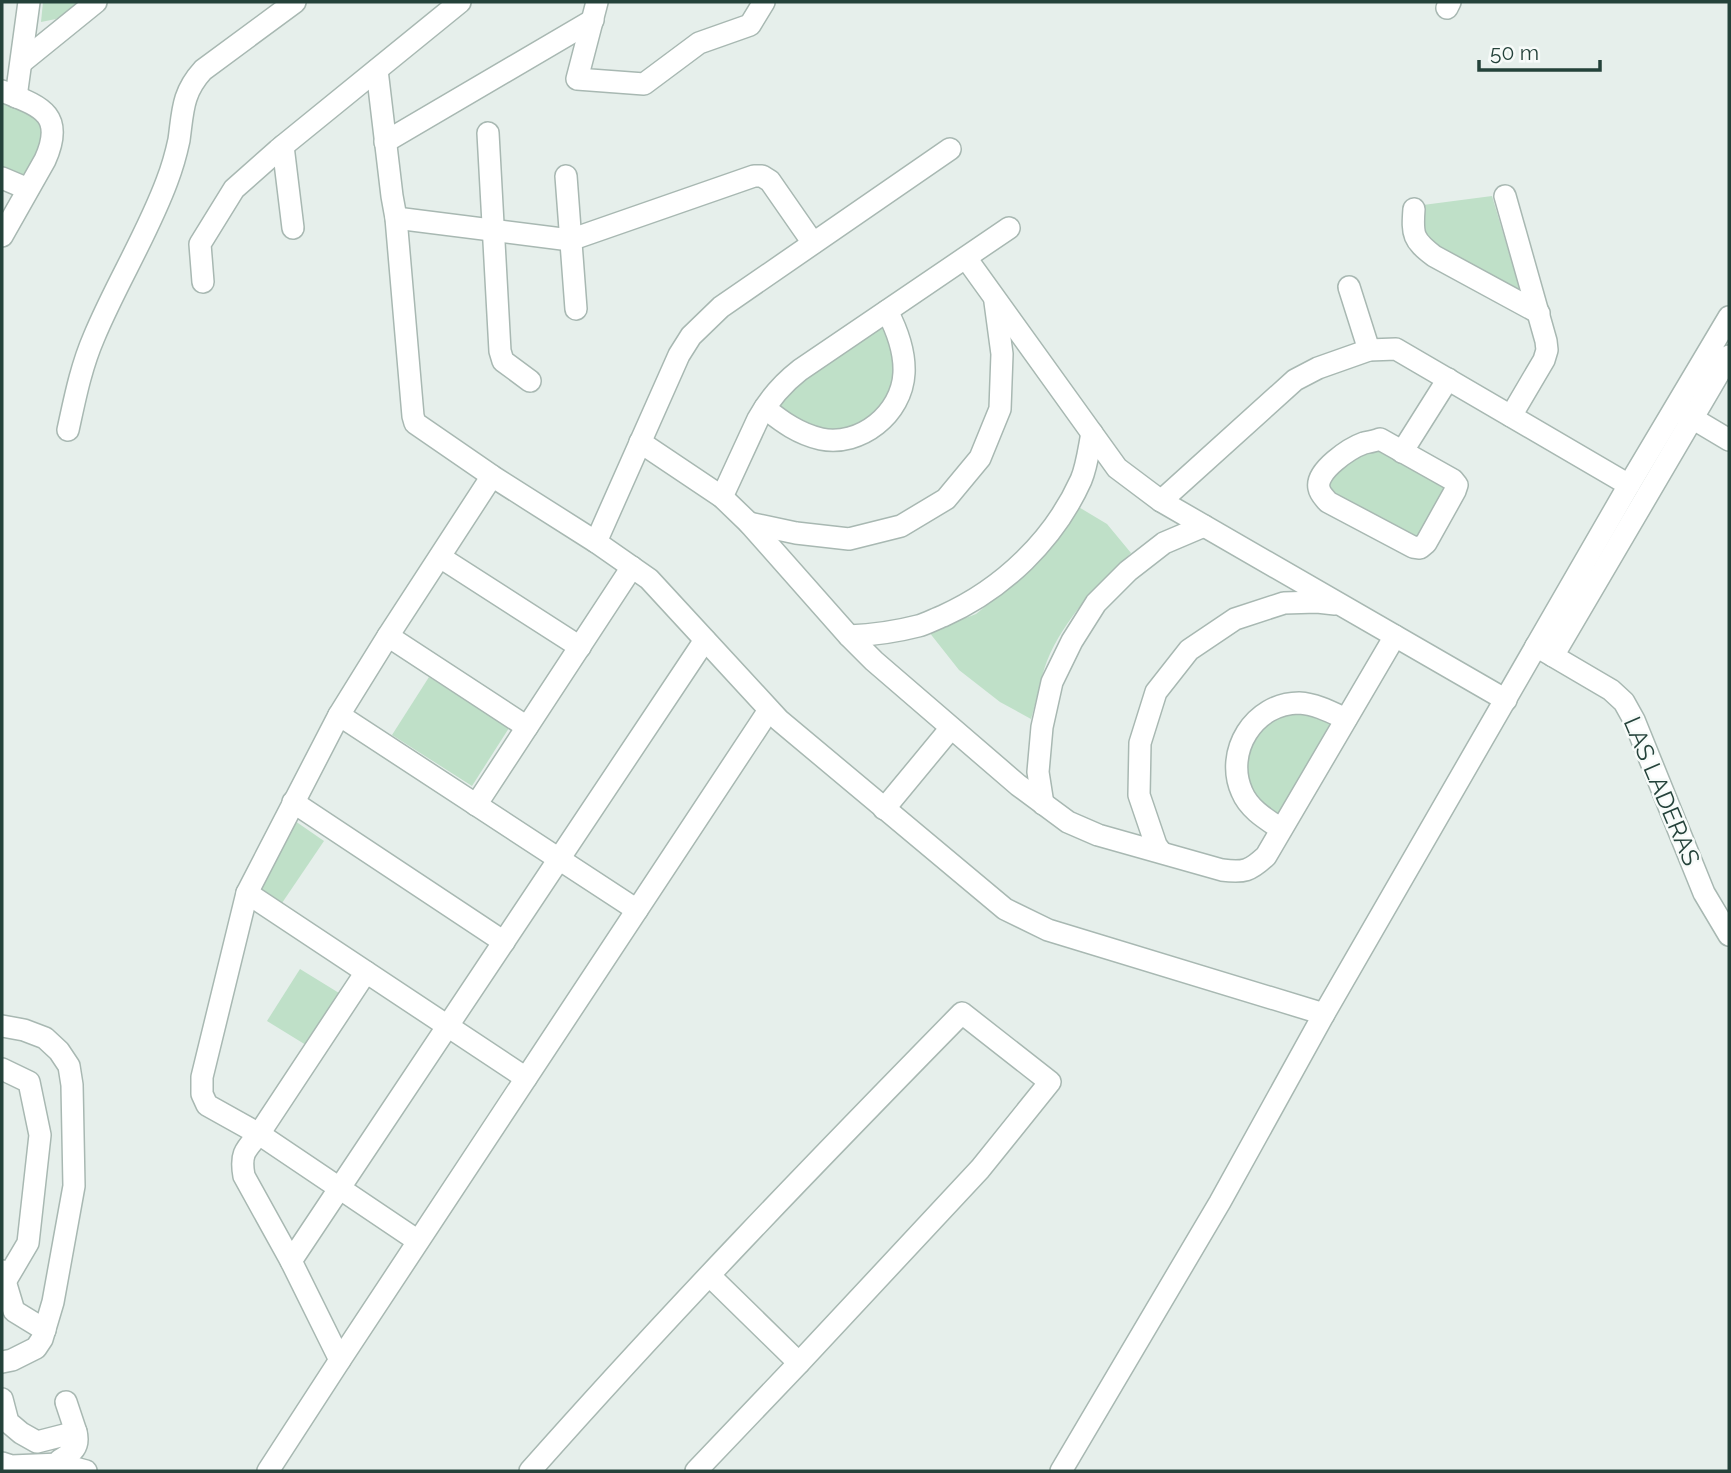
<svg xmlns="http://www.w3.org/2000/svg" width="1731" height="1473" font-family="Raleway,sans-serif">
	<style>
		.green { fill: #bfe0c8 }
		.lines { fill: none; stroke-linecap: round; stroke-linejoin: round }
		.minor-casing { stroke: #a8b8b2; stroke-width: 24 }
		.minor { stroke: #fff; stroke-width: 21 }
		.labels { text-anchor: middle; dominant-baseline: central; stroke-width: 5; stroke-linejoin: round; paint-order: stroke }
		.street-label { font-size: 24px; fill: #24423a; stroke: #f7fbf9 }
	</style>
	<rect width="100%" height="100%" fill="#e6efeb"/>
	<g class="green">
		<polygon points="43,2 80,2 56,19 41,22"/>
		<polygon points="2,99 39,118 46,138 27,180 2,170"/>
		<polygon points="1492,196 1521,293 1436,246 1424,235 1423,205"/>
		<path d="M882 326C889 339 896 352 896 367 895 411 846 444 805 425 795 420 788 413 780 405L798 382Z"/>
		<polygon points="1380,447 1450,487 1417,544 1327,492 1327,476 1358,454"/>
		<path d="M1077 506 1107 524 1131 553C1099 583 1064 619 1047 661 1040 679 1037 700 1031 719L1000 702 959 670 929 632 976 614 1015 582Z"/>
		<polygon points="429,677 509,728 472,786 392,735"/>
		<polygon points="1299,712 1317,715 1333,723 1276,817 1250,791 1245,773 1253,738 1265,724 1282,715"/>
		<polygon points="282,812 324,841 282,903 248,882"/>
		<polygon points="300,969 339,993 306,1045 267,1021"/>
	</g>
	<g class="lines">
		<g class="minor-casing">
			<g id="minor">
				<polyline points="597,2 577,79 644,84 699,43 750,25 764,2"/>
				<polyline points="1447,8 1450,2"/>
				<polyline points="22,62 96,2"/>
				<polyline points="377,70 392,196 396,218 413,416 415,423 492,476 596,542 649,579 779,720 1005,909 1048,930 1324,1014"/>
				<path d="M2 91C39 106 66 113 45 160L2 236"/>
				<polyline points="16,97 29,2"/>
				<polyline points="488,133 500,351 503,361 530,381"/>
				<polyline points="385,142 593,20"/>
				<polyline points="283,146 293,228"/>
				<polyline points="566,176 576,309"/>
				<polyline points="2,178 28,189"/>
				<polyline points="1505,196 1546,341 1547,350 1544,360 1511,416"/>
				<path d="M1414 209C1412 235 1413 240 1434 256L1539 313"/>
				<polyline points="396,218 570,240 754,176 762,176 770,181 813,243"/>
				<polyline points="966,258 1117,468 1161,501 1506,700"/>
				<polyline points="203,282 200,244 234,189 278,150 460,2"/>
				<polyline points="1349,287 1369,350"/>
				<path d="M765 408C782 422 799 434 821 439 860 447 902 414 904 373 905 351 897 330 887 311"/>
				<polyline points="1682,412 1729,440"/>
				<path d="M68 430C75 398 81 367 94 337 116 284 147 235 167 181 172 168 176 154 179 140 183 111 182 93 203 70L295 2"/>
				<path d="M1380 439 1453 480 1457 485 1455 491 1426 543 1420 548 1413 547 1328 502C1324 497 1320 494 1319 488 1315 471 1350 448 1364 443 1369 442 1375 441 1380 439Z"/>
				<path d="M640 442 722 497 749 523 849 636 874 661 1018 785 1068 822 1098 835 1222 870C1244 873 1250 871 1266 856L1395 636"/>
				<polyline points="1402,452 1448,379"/>
				<path d="M722 497 758 419C769 399 782 384 800 370L1009 228"/>
				<polyline points="1161,501 1295,380 1318,368 1369,350 1396,349 1629,485"/>
				<polyline points="749,523 796,533 849,539 901,526 946,499 980,458 1000,409 1002,354 995,302"/>
				<polyline points="596,542 679,355 691,336 721,307 950,149"/>
				<polyline points="440,557 580,647"/>
				<polyline points="388,636 527,727"/>
				<path d="M849 636C873 635 895 632 918 626 926 624 935 619 943 616 1003 589 1054 540 1081 480 1087 466 1089 448 1092 433"/>
				<polyline points="1536,646 1611,690 1624,702 1634,720 1704,893 1729,935"/>
				<polyline points="1553,656 1729,356"/>
				<polyline points="339,715 637,910"/>
				<polyline points="293,802 504,942"/>
				<polyline points="1043,804 1038,772 1042,727 1052,682 1072,641 1096,603 1128,571 1164,543 1204,526"/>
				<polyline points="476,805 632,567"/>
				<polyline points="884,809 951,728"/>
				<path d="M1281 829C1266 819 1249 809 1242 792 1224 752 1254 703 1299 703 1316 704 1331 712 1346 719"/>
				<polyline points="1161,852 1156,845 1139,795 1140,743 1156,692 1189,650 1235,619 1284,603 1317,602 1335,604"/>
				<polyline points="247,893 526,1078"/>
				<polyline points="2,1026 24,1030 45,1038 59,1051 69,1066 72,1085 74,1186 53,1302 42,1339 36,1348 12,1360 2,1362"/>
				<polyline points="2,1069 29,1082 40,1135 28,1243 5,1282"/>
				<polyline points="418,1241 259,1134 207,1105 202,1094 202,1077 247,893 339,715 388,636 492,476"/>
				<polyline points="291,1261 705,640"/>
				<polyline points="2,1271 14,1311 45,1330"/>
				<polyline points="710,1276 799,1363"/>
				<path d="M340 1360 291 1261 244 1176C240 1154 245 1150 259 1134L366 972"/>
				<path d="M2 1399 8 1422 21 1433 37 1442 76 1432C80 1447 72 1453 60 1460V1464"/>
				<polyline points="66,1402 76,1432"/>
				<polyline points="2,1463 11,1466 60,1464 86,1471"/>
				<polyline points="268,1471 340,1360 769,710"/>
				<path d="M530 1471C669 1314 815 1163 962 1013L1050 1082 980 1169 799 1363 696 1471"/>
				<polyline points="1061,1471 1220,1202 1324,1014 1629,485 1729,317"/>
			</g>
		</g>
		<use href="#minor" class="minor"/>
	</g>
	<g class="labels">
		<g class="street-label">
			<text transform="translate(1662 791) rotate(67)">LAS LADERAS</text>
		</g>
	</g>
	<rect width="1731" height="1473" fill="none" stroke="#24423a" stroke-width="7"/>
	<path d="M1479 60v10h121v-10" fill="none" stroke="#24423a" stroke-width="3.5"/>
	<text x="1490" y="60" font-size="21" fill="#24423a" stroke="#f7fbf9" stroke-width="5" paint-order="stroke">50 m</text>
</svg>
